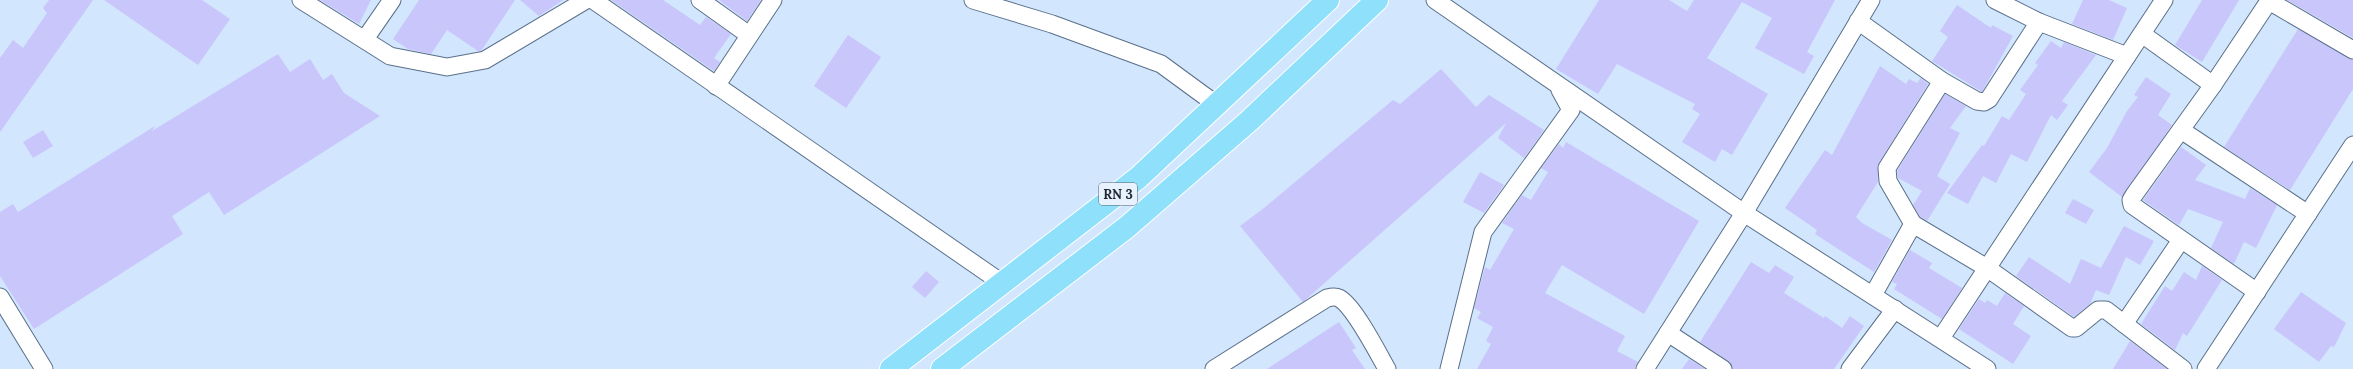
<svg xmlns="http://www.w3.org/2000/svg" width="2353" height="369" font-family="Lora,serif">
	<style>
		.building { fill: #c9c6fc }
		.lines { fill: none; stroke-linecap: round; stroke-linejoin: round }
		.minor-casing { stroke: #5a708a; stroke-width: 19 }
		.trunk-casing { stroke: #fff; stroke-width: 24 }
		.minor { stroke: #fff; stroke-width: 17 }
		.trunk { stroke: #8fe0fa; stroke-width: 22 }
		.labels { text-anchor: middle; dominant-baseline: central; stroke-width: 3; stroke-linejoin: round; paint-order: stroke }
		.shield { fill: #e8f2fe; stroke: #59626e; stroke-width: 1 }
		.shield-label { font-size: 13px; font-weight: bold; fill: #1c2530 }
	</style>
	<rect width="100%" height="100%" fill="#d2e6fe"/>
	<g class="building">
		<polygon points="49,0 93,0 0,132 0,58 13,40 23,48 47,13 43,8"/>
		<polygon points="104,0 202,0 230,19 198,65"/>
		<polygon points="320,0 371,0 359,24"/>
		<polygon points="419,0 515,0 481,51 478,51 447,30 431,54 408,49 393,39"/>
		<polygon points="520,0 563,0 539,16"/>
		<polygon points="611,0 663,0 700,25 706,17 731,34 714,58 720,62 714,71"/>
		<polygon points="719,0 761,0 747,21"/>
		<polygon points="1599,0 1669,0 1687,11 1694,0 1835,0 1807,52 1814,56 1804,74 1755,48 1772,18 1742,2 1707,58 1768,94 1732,155 1722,149 1715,162 1682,142 1700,114 1692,109 1695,104 1617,64 1598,94 1556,69"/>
		<polygon points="2083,0 2109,0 2127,8 2113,40 2072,24"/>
		<polygon points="2202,0 2239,0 2202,62 2175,45"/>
		<polygon points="2287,0 2353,0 2353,38"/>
		<polygon points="1957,5 1991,28 1992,25 2013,36 1982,92 1932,61 1948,37 1940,31"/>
		<polygon points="2298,29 2353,60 2353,89 2290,190 2224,147"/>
		<polygon points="848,35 881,57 846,108 814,86"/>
		<polygon points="2051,41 2061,48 2064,42 2096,55 2062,101 2068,105 2057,120 2051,115 2027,162 2011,154 1996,183 1983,176 1968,204 1947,193 1982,145 1984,146 2002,116 2009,120 2026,94 2020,90 2038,65 2035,63"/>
		<polygon points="278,54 290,72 310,59 323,80 332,74 344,93 380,116 224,215 209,192 172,216 183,234 34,329 0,276 0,212 13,204 18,212 155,126 152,131"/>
		<polygon points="1880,66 1906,84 1909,79 1917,83 1921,78 1928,84 1879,163 1878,182 1856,217 1862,223 1892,240 1874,272 1815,234 1817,230 1785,208 1825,150 1832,155"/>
		<polygon points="1441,69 1476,107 1489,95 1544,130 1524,158 1498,138 1506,123 1303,302 1240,226 1264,208 1393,100 1400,104"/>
		<polygon points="2146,77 2171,94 2158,115 2172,125 2122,197 2089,172 2107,148 2127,111 2138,97 2134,95"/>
		<polygon points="1945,94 1966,106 1950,128 1960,133 1937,176 1950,184 1927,221 1920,217 1913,205 1922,191 1898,178 1897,171"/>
		<polygon points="43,130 53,146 33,158 23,142"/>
		<polygon points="1566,142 1699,221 1644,314 1562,265 1545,293 1625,336 1617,351 1638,362 1635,369 1477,369 1491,344 1486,341 1493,327 1477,318 1481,312 1474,308 1485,267 1490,270 1514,229 1502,223 1522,195 1531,200 1548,172 1541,168 1559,144 1563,148"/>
		<polygon points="2181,147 2206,165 2195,180 2245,199 2250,188 2277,205 2256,248 2244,242 2234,264 2211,248 2223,222 2188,209 2179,225 2143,200"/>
		<polygon points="1480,172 1504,185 1484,213 1463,202"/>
		<polygon points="2073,199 2094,210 2086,224 2065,213"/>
		<polygon points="2124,226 2154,241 2140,265 2126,257 2109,295 2096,290 2090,304 2074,317 2016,276 2029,257 2070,284 2081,259 2101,268"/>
		<polygon points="1910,250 1932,263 1929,268 1962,288 1942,319 1894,289 1897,284 1892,282"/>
		<polygon points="1751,262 1769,273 1775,265 1794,277 1784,293 1824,318 1825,316 1842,328 1850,316 1864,326 1834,369 1733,369 1728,361 1700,342"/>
		<polygon points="2202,266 2222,280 2187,336 2183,333 2175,350 2141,324 2165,286 2172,291 2184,272 2196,280"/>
		<polygon points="926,271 939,282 925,298 912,287"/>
		<polygon points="2301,292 2346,323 2334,347 2331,346 2319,362 2274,329"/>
		<polygon points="2005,293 2024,306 2013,324 2031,336 2013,364 1959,329 1979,299 1985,303 1987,300 1997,306"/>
		<polygon points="1339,322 1356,348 1352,350 1365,369 1267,369"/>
		<polygon points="2130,341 2166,368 2166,369 2113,369"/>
		<polygon points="1689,359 1705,369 1682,369"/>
	</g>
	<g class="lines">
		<g class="minor-casing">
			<g id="minor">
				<polyline points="301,0 390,56 447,67 485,60 586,0"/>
				<polyline points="593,0 1002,283"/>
				<polyline points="700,0 749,35"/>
				<polyline points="973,0 1052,24 1161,64 1217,105"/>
				<polyline points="1435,0 1744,213 1987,369"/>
				<polyline points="1858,21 1942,81 1977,101 1984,102 1989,99 2039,22 1995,0"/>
				<polyline points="2039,22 2127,56"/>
				<polyline points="2142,34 2213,85 2134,195 2131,200 2132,205 2257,292"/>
				<polyline points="365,39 392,0"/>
				<polyline points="2213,85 2269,1 2353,50"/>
				<polyline points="716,86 773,0"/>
				<polyline points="2181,130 2308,214"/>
				<polyline points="1913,224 1987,268 2072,328 2076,328 2098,310 2106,310 2183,369"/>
				<polyline points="1873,295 1913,224 1888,181 1887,168 1942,81"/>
				<polyline points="0,297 44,369"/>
				<polyline points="2124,324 2181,240"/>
				<polyline points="1668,333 1723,369"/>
				<polyline points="1941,338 2164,0"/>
				<path d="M1214 369 1327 298C1331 297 1335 296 1339 298 1354 306 1378 353 1387 369"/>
				<polyline points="1449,369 1483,232 1571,110 1560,90"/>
				<polyline points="1645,369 1744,213 1871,0"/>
				<polyline points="1850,369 1895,309"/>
				<polyline points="2206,369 2353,145"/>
			</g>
		</g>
		<g class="trunk-casing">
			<g id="trunk">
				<polyline points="891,369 1138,178 1328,0"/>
				<polyline points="942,369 1127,227 1249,121 1377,0"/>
			</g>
		</g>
		<use href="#minor" class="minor"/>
		<use href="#trunk" class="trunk"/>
	</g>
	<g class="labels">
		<rect class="shield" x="1099" y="183" width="38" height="22" rx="3"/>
		<g class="shield-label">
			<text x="1118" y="194">RN 3</text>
		</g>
	</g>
</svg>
